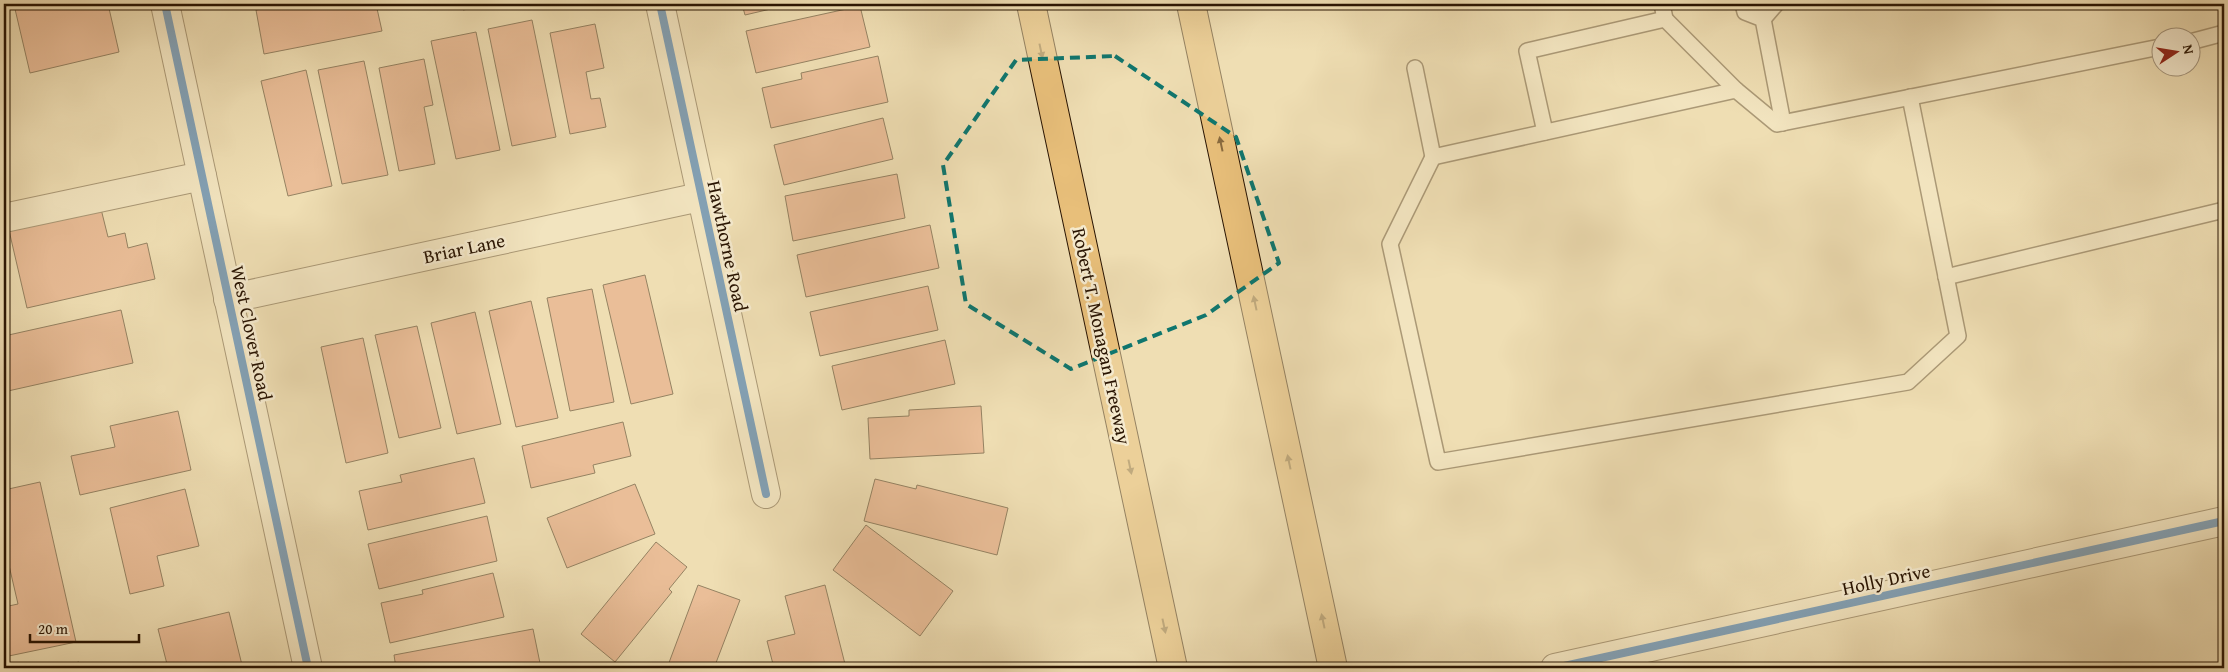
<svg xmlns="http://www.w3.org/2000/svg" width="2228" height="672" font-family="'Gentium Book Plus',serif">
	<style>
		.building { fill: #e49778; stroke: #291402 }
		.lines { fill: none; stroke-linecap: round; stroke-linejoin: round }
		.service-casing { stroke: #5a462e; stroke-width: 18 }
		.minor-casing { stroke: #5a462e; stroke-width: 30 }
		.tertiary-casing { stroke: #5a462e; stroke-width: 30 }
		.motorway-casing { stroke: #291402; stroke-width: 30 }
		.service { stroke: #f5eace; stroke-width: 15 }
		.minor { stroke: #f5eace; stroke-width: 28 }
		.tertiary { stroke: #f5eace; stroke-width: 28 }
		.motorway { stroke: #e8bf7a; stroke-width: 28 }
		.cycleway-casing { stroke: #f5eace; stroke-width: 11 }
		.cycleway { stroke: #0057b8; stroke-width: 8 }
		.oneway { fill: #886a3e }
		.marked { fill: none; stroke: #0f766e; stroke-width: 4; stroke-dasharray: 10 6; stroke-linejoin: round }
		.labels { text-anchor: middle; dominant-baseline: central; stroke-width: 5; stroke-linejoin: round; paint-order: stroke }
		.street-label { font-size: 19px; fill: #291402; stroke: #f5eace }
	</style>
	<rect width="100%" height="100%" fill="#efdeb3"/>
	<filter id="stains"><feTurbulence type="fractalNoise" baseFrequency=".004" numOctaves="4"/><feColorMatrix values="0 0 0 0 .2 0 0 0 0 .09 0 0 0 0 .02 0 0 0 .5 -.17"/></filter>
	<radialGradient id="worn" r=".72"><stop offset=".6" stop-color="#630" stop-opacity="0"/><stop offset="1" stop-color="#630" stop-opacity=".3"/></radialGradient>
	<g class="building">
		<polygon points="38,4 58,4 59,9 83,4 108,4 119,52 30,73 15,9"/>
		<polygon points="288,4 376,4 382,31 264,54 256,10"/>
		<polygon points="462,4 496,4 463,10"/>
		<polygon points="742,4 792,4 745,15"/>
		<polygon points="860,6 870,47 756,73 746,31"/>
		<polygon points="532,20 556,137 512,146 488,29"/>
		<polygon points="595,24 604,68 586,72 591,99 600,98 606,127 570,134 550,33"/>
		<polygon points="476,32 500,150 456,159 431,41"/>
		<polygon points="878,56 888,102 771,128 762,88 802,79 801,73"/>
		<polygon points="424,59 433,105 424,107 435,164 399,171 379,68"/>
		<polygon points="364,61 388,175 342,184 318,70"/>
		<polygon points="306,70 332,186 288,196 261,81"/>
		<polygon points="883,118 893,159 784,185 774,145"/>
		<polygon points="897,174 905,218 793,241 785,196"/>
		<polygon points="100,205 108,237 125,233 128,248 147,243 155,279 27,308 8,226"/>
		<polygon points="930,225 939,268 806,297 797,255"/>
		<polygon points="645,275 673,394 631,404 603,285"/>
		<polygon points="928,286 938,330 820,356 810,312"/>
		<polygon points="592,289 614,402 570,411 547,298"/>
		<polygon points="531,301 558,418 516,427 489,311"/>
		<polygon points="121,310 133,363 8,391 4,370 4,336"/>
		<polygon points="475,312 501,424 457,434 431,323"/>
		<polygon points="417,326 441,428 399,438 375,335"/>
		<polygon points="363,338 388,453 346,463 321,347"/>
		<polygon points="945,340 955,384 842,410 832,366"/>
		<polygon points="981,406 984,453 870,459 868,418 909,416 909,410"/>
		<polygon points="178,411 191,470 80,495 71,456 115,447 110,426"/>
		<polygon points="623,422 631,456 593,465 595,473 531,488 522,446"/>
		<polygon points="474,458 485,503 368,530 359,491 402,482 400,475"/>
		<polygon points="875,479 916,489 917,485 1008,508 997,555 864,521"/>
		<polygon points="40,482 76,642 4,657 4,607 18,604 4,544 4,490"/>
		<polygon points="635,484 655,534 567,568 547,518"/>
		<polygon points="185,489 199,546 157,556 164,586 130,594 110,508"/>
		<polygon points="487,516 497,561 379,589 368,544"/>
		<polygon points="866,525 953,591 920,636 833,570"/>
		<polygon points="656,542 687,567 669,589 672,592 615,662 581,634"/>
		<polygon points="493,573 504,617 390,643 381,603 423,594 422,590"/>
		<polygon points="698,585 740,600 714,668 667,668"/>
		<polygon points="825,585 846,668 774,668 767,641 795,634 785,596"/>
		<polygon points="229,612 242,665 226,668 168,668 158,629"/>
		<polygon points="533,629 541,668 396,668 394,655"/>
		<polygon points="79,662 80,668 51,668"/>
	</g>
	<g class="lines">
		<g class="service-casing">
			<g id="service">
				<polyline points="1662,4 1665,19"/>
				<polyline points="1743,4 1745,12 1763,19 1783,123"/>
				<polyline points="1763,19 1776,4"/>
				<polyline points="2190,42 2224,33"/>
				<polyline points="1415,68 1433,157 1736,90 1777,124 2160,47"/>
				<polyline points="1545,132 1527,51 1665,19 1736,90"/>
				<polyline points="1433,157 1390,244 1438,462 1908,382 1958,336 1910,97"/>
				<polyline points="1946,277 2224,210"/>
			</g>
		</g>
		<g class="minor-casing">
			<g id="minor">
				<polyline points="660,4 766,494"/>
				<polyline points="4,218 202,176"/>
				<polyline points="228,299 700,197"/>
			</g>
		</g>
		<g class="tertiary-casing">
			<g id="tertiary">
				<polyline points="165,4 308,668"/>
				<polyline points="1555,668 2224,521"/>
			</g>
		</g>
		<g class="motorway-casing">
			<g id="motorway">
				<polyline points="1031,4 1173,668"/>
				<polyline points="1191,4 1333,668"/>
			</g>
		</g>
		<use href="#service" class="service"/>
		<use href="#minor" class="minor"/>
		<use href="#tertiary" class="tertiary"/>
		<use href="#motorway" class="motorway"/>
		<g class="cycleway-casing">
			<g id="cycleway">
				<polyline points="165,4 308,668"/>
				<polyline points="660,4 766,494"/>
				<polyline points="1555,668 2224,521"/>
			</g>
		</g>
		<use href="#cycleway" class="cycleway"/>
	</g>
	<defs><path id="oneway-solid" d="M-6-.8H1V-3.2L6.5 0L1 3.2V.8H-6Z" transform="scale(1.25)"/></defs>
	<g class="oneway">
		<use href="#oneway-solid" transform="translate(1041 51) rotate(78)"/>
		<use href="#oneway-solid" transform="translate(1221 144) rotate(-102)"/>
		<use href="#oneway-solid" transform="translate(1255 303) rotate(-102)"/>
		<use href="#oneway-solid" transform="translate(1289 462) rotate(-102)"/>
		<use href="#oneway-solid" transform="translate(1130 467) rotate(78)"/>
		<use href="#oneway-solid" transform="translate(1323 621) rotate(-102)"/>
		<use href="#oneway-solid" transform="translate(1164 626) rotate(78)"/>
	</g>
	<path d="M0 0H2228V672H0ZM1115 56 1236 137 1279 263 1206 315 1071 369 966 304 943 165 1016 60Z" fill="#efdeb3" fill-opacity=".55" fill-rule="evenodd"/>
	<path class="marked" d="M1115 56 1236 137 1279 263 1206 315 1071 369 966 304 943 165 1016 60Z"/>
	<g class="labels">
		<g class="street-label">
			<text transform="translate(728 246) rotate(78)">Hawthorne Road</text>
			<text transform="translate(464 248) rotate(-12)">Briar Lane</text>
			<text transform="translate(252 333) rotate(78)">West Clover Road</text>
			<text transform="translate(1102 336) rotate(78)">Robert T. Monagan Freeway</text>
			<text transform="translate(1886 579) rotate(-12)">Holly Drive</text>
		</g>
	</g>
	<rect width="2228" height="672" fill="none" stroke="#efdeb3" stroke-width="20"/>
	<rect x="5" y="5" width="2218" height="662" fill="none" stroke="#291402" stroke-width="2.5"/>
	<rect x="10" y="10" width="2208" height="652" fill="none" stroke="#291402"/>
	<g transform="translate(2176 52) rotate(78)"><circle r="24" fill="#f5eace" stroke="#a3947c"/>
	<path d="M0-4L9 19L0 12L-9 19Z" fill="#8f2418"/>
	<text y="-8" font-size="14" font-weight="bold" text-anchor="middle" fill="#291402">N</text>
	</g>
	<path d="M30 634v8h109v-8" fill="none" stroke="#291402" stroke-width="2.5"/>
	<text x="38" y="634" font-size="15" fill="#291402" stroke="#f5eace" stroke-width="4" paint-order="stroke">20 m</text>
	<rect width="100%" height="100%" filter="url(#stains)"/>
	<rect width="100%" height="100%" fill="url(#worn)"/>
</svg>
